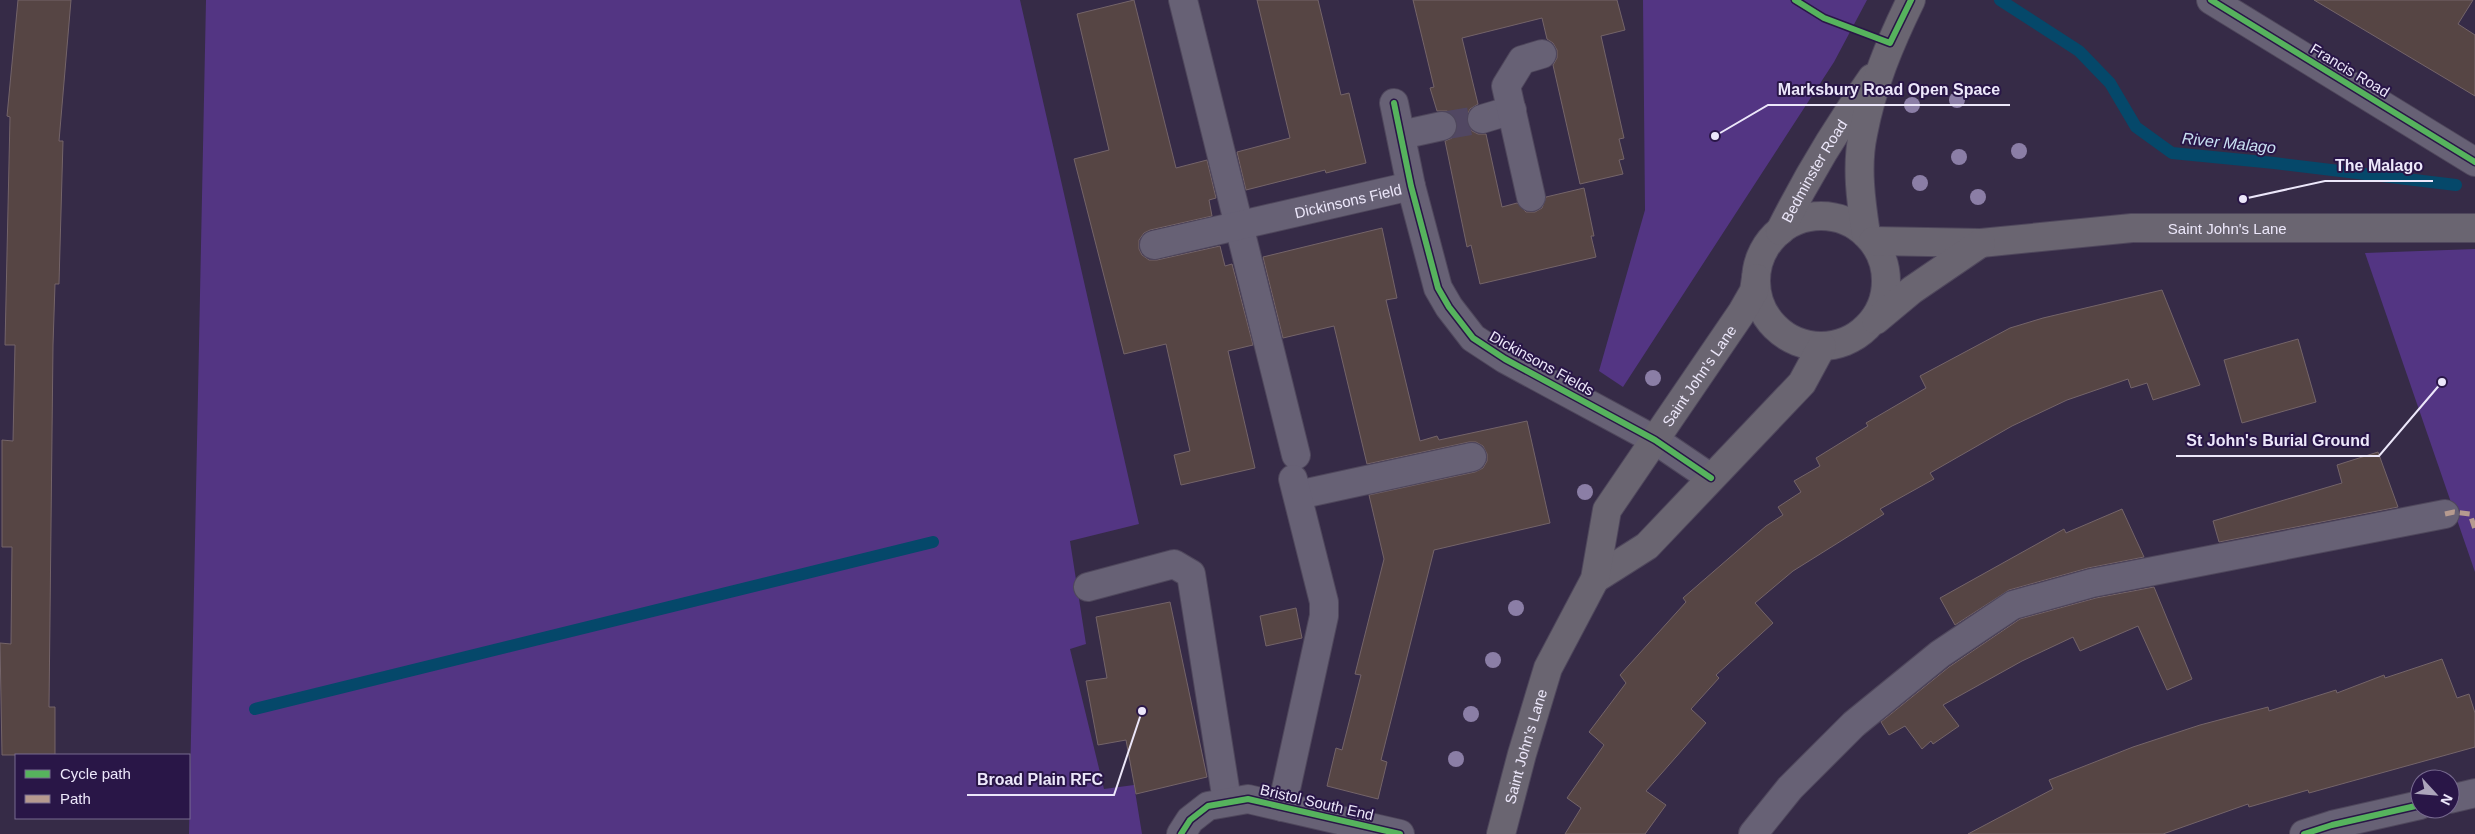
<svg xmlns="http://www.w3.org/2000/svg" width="2475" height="834" font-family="Helvetica,sans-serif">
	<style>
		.green { fill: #533583 }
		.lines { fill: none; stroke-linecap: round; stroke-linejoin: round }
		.stream { stroke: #05486a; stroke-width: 12 }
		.building { fill: #564544; stroke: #746469 }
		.minor-tunnel { stroke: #514762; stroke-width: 28; stroke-dasharray: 28 14; stroke-linecap: butt }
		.minor-casing { stroke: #4f475c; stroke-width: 30 }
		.major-casing { stroke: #4f475c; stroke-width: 30 }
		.minor { stroke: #676175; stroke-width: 28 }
		.major { stroke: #6a6571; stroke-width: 28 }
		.quiet { stroke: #b69a8f; stroke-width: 5; stroke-dasharray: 10 5; stroke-linecap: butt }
		.cycleway-casing { stroke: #291647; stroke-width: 9 }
		.cycleway { stroke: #56b35d; stroke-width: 6 }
		.tree { fill: #8b7ea6 }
		.labels { text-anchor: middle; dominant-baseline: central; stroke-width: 4; stroke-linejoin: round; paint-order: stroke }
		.street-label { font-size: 15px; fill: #ece7fa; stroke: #291647 }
		.water-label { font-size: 16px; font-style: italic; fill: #c9e1f2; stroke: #291647 }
		.leader { fill: none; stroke: #ece7fa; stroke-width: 2 }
		.callout-dot { fill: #ece7fa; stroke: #291647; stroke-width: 2 }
		.callout-label { font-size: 16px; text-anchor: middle; font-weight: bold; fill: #ece7fa; stroke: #291647; stroke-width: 4; stroke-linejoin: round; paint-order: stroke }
	</style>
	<rect width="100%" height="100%" fill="#362b47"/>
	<g class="green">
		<polygon points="206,0 1020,0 1139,524 1070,541 1086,644 1070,649 1104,789 1134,785 1142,834 189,834"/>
		<polygon points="1643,0 1867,0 1834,62 1623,387 1599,371 1645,210"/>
		<polygon points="2475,249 2475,572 2365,253"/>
	</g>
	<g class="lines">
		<g class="stream">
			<polyline points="2000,0 2079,51 2110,83 2136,127 2172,153 2274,163 2456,185"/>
			<polyline points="255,709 933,542"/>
		</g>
	</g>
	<g class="building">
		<polygon points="18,0 71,0 59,141 63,141 60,247 59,284 55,284 53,345 49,707 55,707 55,755 2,755 0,643 11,644 12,547 2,547 2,440 13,441 15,345 5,345 10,117 7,116"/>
		<polygon points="1134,0 1176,168 1207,160 1216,198 1209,200 1212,216 1150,230 1144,233 1139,240 1139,249 1142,255 1149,260 1157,260 1220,246 1225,266 1232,264 1253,345 1228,351 1255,468 1181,485 1174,455 1190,451 1166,344 1124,354 1074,159 1109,150 1077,14"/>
		<polygon points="1257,0 1318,0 1341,95 1349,93 1366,163 1326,173 1325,170 1246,190 1237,152 1290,138"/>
		<polygon points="1413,0 1617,0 1625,30 1601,36 1624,138 1619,139 1624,159 1619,160 1623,174 1580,184 1553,65 1557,58 1557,50 1553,43 1547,39 1542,18 1462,38 1478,104 1470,109 1467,115 1467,123 1472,131 1478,134 1486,134 1502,207 1517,203 1526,212 1535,212 1542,208 1546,197 1584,188 1594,236 1591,236 1596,257 1480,284 1471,245 1467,247 1445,141 1452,138 1457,131 1457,122 1454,116 1447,111 1437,111 1430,88 1434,87"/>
		<polygon points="2314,0 2473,0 2458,24 2475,35 2475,96"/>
		<polygon points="1382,228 1397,298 1386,300 1420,441 1437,436 1439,440 1527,421 1550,523 1434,550 1381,760 1387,762 1378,799 1327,786 1336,748 1342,750 1361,675 1355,674 1384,559 1369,495 1475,472 1483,468 1487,461 1487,454 1483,446 1476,442 1469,442 1367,464 1334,326 1283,338 1263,257"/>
		<polygon points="2162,290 2200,385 2153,400 2147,383 2131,388 2128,379 2067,400 2012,426 1930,473 1934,479 1880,509 1884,514 1793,571 1755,603 1773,623 1716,675 1719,678 1691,709 1706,723 1646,791 1666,805 1645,834 1565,834 1581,808 1567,798 1604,745 1589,732 1626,683 1620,675 1686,602 1683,598 1766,526 1783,515 1778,507 1801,492 1794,481 1820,466 1816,458 1868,426 1866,423 1926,388 1920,376 2010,328 2043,318"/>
		<polygon points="2298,339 2316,402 2242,423 2224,360"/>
		<polygon points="2378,452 2398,507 2219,542 2213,521 2342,483 2337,465"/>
		<polygon points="2122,509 2144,557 2088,568 2009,590 1955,625 1940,598 2064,529 2066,533"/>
		<polygon points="2154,587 2192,679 2167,690 2138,626 2080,651 2073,637 2022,661 1943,705 1959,726 1933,744 1931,741 1922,749 1905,726 1889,735 1881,722 1949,667 2020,619 2096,598"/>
		<polygon points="1170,602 1207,777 1136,794 1126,740 1098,745 1086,681 1107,678 1096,617"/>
		<polygon points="1296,608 1302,638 1266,646 1260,616"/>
		<polygon points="2442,659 2457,698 2469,694 2475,713 2475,747 2309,793 2308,790 2249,807 2248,804 2163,834 1968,834 2053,789 2049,780 2133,747 2200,725 2268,707 2269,711 2336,690 2337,693 2384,675 2385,678"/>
	</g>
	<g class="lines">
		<polyline class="minor-tunnel" points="1442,126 1482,119"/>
		<g class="minor-casing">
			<g id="minor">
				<polyline points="1183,0 1296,455"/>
				<polyline points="2211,0 2475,162"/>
				<polyline points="1394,103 1411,186 1438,288 1449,307 1473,338 1505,359 1655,440 1711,478"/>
				<polyline points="1482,119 1512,110"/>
				<polyline points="1401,135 1442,126"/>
				<polyline points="1531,197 1506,86 1522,60 1542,54"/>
				<path id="s1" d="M1154 245 1411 186"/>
				<polyline points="1298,495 1472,457"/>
				<polyline points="1088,587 1174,564 1191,574 1227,801"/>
				<polyline points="2450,799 2475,793"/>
				<polyline points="1282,807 1324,616 1324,602 1293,479"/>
				<polyline points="1181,834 1190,820 1208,806 1248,799 1400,834"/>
				<polyline points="1753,834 1790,788 1854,724 1940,654 2013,605 2092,583 2445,514"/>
				<polyline points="2304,834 2332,825 2420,805"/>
			</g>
		</g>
		<g class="major-casing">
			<g id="major">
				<circle cx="1821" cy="281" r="65"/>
				<path id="s2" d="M1780 231C1807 177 1837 127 1872 78"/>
				<path d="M1866 234C1861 202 1856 166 1863 134 1872 86 1890 43 1911 0"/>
				<path id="s3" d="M1873 241 1981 243 2132 228H2475"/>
				<polyline points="1876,320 1912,290 1981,243"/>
				<polyline points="1595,579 1647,546 1802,383 1822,346"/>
				<path id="s4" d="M1501 834 1522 754 1548 668 1595 579 1607 510 1742 312 1754 291 1756 278"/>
			</g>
		</g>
		<use href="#minor" class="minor"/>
		<use href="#major" class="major"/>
		<polyline class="quiet" points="2445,514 2454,512 2470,514 2475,529"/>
		<g class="cycleway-casing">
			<g id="cycleway">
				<polyline points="1795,0 1824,18 1890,43 1911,0"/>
				<polyline points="2211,0 2475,162"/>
				<polyline points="1394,103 1411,186 1438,288 1449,307 1473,338 1505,359 1655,440 1711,478"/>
				<polyline points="1181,834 1190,820 1208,806 1248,799 1400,834"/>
				<polyline points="2304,834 2332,825 2420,805"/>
			</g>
		</g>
		<use href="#cycleway" class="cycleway"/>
	</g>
	<g class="tree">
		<circle cx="1957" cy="100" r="8"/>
		<circle cx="1912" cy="105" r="8"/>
		<circle cx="2019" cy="151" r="8"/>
		<circle cx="1959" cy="157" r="8"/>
		<circle cx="1920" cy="183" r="8"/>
		<circle cx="1978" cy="197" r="8"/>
		<circle cx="1653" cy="378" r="8"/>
		<circle cx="1585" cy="492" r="8"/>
		<circle cx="1516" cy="608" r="8"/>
		<circle cx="1493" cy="660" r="8"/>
		<circle cx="1471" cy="714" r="8"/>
		<circle cx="1456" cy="759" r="8"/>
	</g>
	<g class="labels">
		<g class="street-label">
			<text transform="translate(2350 70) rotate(31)">Francis Road</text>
			<text stroke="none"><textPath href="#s2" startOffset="69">Bedminster Road</textPath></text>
			<text stroke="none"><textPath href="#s1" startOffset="199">Dickinsons Field</textPath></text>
			<text stroke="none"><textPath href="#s3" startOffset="355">Saint John's Lane</textPath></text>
			<text transform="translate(1542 363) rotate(29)">Dickinsons Fields</text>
			<text stroke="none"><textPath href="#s4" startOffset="506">Saint John's Lane</textPath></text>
			<text stroke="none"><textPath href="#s4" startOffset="91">Saint John's Lane</textPath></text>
			<text transform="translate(1317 802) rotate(13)">Bristol South End</text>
		</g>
		<g class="water-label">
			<text transform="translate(2229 143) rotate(6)">River Malago</text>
		</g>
	</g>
	<path class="leader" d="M1715 136L1768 105H2010M2243 199L2325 181H2433M2442 382L2379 456H2176M1142 711L1114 795H967"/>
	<g class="callout-dot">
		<circle cx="1715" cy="136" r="5"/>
		<circle cx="2243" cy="199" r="5"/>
		<circle cx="2442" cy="382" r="5"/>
		<circle cx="1142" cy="711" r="5"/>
	</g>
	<g class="callout-label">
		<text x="1889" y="95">Marksbury Road Open Space</text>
		<text x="2379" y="171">The Malago</text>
		<text x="2278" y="446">St John's Burial Ground</text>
		<text x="1040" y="785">Broad Plain RFC</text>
	</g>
	<rect x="15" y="754" width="175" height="65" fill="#291647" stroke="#776a8f"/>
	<rect x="25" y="770" width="25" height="8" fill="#56b35d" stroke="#776a8f"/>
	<text x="60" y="779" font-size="15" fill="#ece7fa">Cycle path</text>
	<rect x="25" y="795" width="25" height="8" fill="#b69a8f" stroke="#776a8f"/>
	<text x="60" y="804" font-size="15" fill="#ece7fa">Path</text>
	<g transform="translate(2435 794) rotate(116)"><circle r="24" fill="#291647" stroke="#776a8f"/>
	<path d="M0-4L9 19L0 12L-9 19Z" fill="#aca5bb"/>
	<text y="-8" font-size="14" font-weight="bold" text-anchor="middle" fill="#ece7fa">N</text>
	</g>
</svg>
